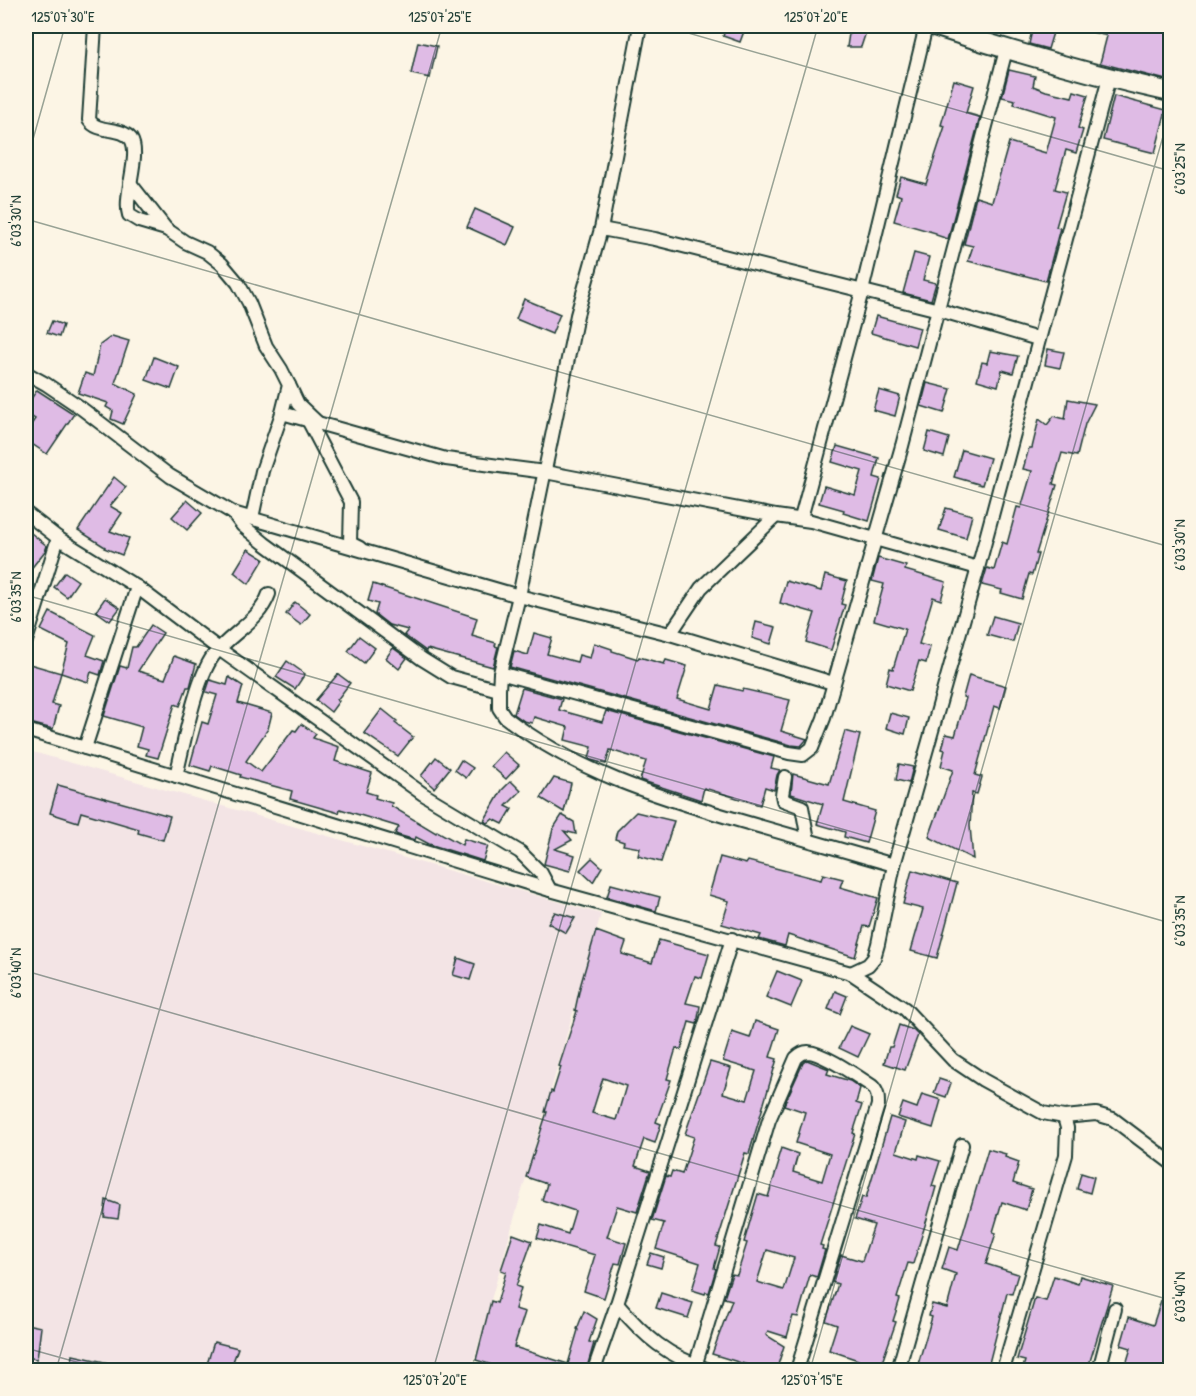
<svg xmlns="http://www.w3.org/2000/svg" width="1196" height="1396" font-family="'Patrick Hand',sans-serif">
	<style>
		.built { fill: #f3e4e5 }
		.building { fill: #dfbbe5; stroke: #1f3d34; stroke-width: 1.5; fill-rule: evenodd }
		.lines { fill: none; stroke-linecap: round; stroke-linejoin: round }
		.street-casing { stroke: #1f3d34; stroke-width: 16 }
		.secondary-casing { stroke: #1f3d34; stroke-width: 22 }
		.street { stroke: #fcf5e5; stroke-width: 12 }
		.secondary { stroke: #fcf5e5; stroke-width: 18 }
		.ticks { fill: none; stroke: #1f3d34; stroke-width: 1.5; stroke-opacity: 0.45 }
		.neatline { fill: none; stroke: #1f3d34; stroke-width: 2 }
		.ticks-label { font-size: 15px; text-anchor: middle; fill: #1f3d34 }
	</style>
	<rect width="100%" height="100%" fill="#fcf5e5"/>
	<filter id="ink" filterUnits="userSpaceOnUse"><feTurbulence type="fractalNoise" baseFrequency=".0167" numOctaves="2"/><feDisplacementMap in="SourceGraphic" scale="12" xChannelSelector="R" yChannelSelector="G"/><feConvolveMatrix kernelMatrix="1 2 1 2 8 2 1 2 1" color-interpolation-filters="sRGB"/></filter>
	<g filter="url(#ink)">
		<polygon class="built" points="26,750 601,914 471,1370 26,1370"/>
		<g class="building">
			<polygon points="727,26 746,26 740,42 723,36"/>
			<polygon points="1033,26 1055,26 1048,49 1029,44"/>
			<polygon points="1085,26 1170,26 1170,81 1100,63 1107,36 1084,30"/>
			<polygon points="850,27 866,32 861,47 847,47"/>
			<polygon points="418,42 437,46 430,78 411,74"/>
			<polygon points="1009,70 1035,76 1033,86 1046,91 1072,97 1074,91 1088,95 1078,128 1083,130 1076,153 1066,150 1055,189 1066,192 1056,227 1060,228 1046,281 968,261 973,246 964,244 976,197 992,202 1009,142 1046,153 1056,117 1014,104 1015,100 1002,97"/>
			<polygon points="954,80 974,86 966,113 980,117 948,239 936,235 936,233 894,221 901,196 896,194 901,177 926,184 945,126 941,125"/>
			<polygon points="1114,96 1166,110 1155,153 1103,140"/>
			<polygon points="475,209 515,227 507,245 467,227"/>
			<polygon points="914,253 929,257 923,280 936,283 931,300 903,293"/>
			<polygon points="524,299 560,314 552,334 516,319"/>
			<polygon points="876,316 920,328 915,346 871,333"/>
			<polygon points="52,321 63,325 59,337 47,333"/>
			<polygon points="112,336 129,341 115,383 137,394 123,424 111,419 113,411 106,407 108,403 78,393 85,373 93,376 100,345"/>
			<polygon points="1048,349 1064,352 1060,368 1045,365"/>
			<polygon points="990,351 1018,356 1013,373 1002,370 998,386 977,380 982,362 987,363"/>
			<polygon points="154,357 179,367 171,389 146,380"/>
			<polygon points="927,383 951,389 944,413 921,406"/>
			<polygon points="37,390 74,414 47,454 26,440 26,432 35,419 26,413 26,406"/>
			<polygon points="879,390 900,396 895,416 873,410"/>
			<polygon points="1068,399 1095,404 1085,424 1077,456 1062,453 1053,484 1057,485 1036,554 1038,554 1032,575 1029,574 1022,599 1001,593 1002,590 982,585 987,568 994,570 1002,542 1007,544 1017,507 1021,508 1032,471 1023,469 1029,448 1032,448 1039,419 1047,425 1054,416 1065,419"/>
			<polygon points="929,432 949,438 944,457 924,451"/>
			<polygon points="837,446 879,458 874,477 881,479 869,521 843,513 844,510 819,503 824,486 855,495 862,471 832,462"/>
			<polygon points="962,450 990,458 982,485 954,477"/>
			<polygon points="114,477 126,487 110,506 122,513 110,531 129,538 122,555 104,548 105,547 78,530"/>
			<polygon points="187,500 202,513 187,530 172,517"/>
			<polygon points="946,508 972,515 966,538 939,530"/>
			<polygon points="26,529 47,546 45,551 26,575"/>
			<polygon points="248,549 264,559 249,584 234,572"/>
			<polygon points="878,558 906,566 905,570 946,582 941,600 933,597 919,644 930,647 926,663 919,661 910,691 886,684 890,668 893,669 905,629 874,620 884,584 872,581"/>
			<polygon points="65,572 78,581 67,597 54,587"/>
			<polygon points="825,575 847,581 841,604 845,605 831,650 806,642 815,613 780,603 786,581 821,591"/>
			<polygon points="373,584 477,618 472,636 496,643 495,646 498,647 493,667 427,649 426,651 404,635 408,630 389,625 375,614 378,604 368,601"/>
			<polygon points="105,598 120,608 110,621 96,611"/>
			<polygon points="295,602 310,614 301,625 286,614"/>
			<polygon points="50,612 95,635 87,655 104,661 100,675 91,672 88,682 61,673 69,644 41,630"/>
			<polygon points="993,616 1018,623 1013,642 987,635"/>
			<polygon points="756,622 776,627 771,644 752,638"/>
			<polygon points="151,625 163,633 138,671 165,679 174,656 196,664 190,687 187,687 180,706 175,704 158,758 146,755 148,749 137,746 142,727 104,716 120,666 127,668 132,647 136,647"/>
			<polygon points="534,633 552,638 547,654 577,662 579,655 590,658 594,643 612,649 612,651 638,659 639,657 664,664 666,660 687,666 677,699 711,709 718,685 742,691 743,689 790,700 781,731 807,739 801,746 791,745 510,667 514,651 528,655"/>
			<polygon points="359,636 375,648 364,663 348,651"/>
			<polygon points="393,648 407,658 399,669 386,658"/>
			<polygon points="287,661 305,674 295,689 276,677"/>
			<polygon points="26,663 61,673 52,704 59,706 53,729 26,722"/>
			<polygon points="338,674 350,683 337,700 339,701 331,712 316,700"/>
			<polygon points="969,675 1006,686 1000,708 994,706 975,775 982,777 977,794 972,793 970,826 973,859 929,837 953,770 941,766 945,750 942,749 946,734 955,736 966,698 963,697"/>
			<polygon points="229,677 243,686 238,703 272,713 268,729 246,761 261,772 293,730 296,731 301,724 316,734 313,738 339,747 335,761 372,773 366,792 376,795 375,798 392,803 391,806 436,833 437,831 462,845 464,839 488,846 483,861 429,844 416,837 415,840 398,835 395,833 399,827 340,809 339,813 290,799 292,791 240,777 241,775 212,766 210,771 190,765 202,722 208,724 217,695 206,692 210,680 227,685"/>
			<polygon points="522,688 562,699 559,710 602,722 606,711 774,757 771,768 780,770 777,775 774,790 765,787 760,805 704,788 701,800 640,780 646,761 610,750 606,764 591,760 589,758 592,747 565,740 568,727 534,717 532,723 524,721 514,714"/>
			<polygon points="382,709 397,721 395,723 413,737 398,756 364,733"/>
			<polygon points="890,713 909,718 905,734 886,728"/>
			<polygon points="845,731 860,735 844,802 875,811 866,843 844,837 845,832 817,824 823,804 791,794 793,774 829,784"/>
			<polygon points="504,752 519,765 506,779 491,766"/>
			<polygon points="436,757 450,768 434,788 421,776"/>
			<polygon points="461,760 473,768 466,778 455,770"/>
			<polygon points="899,764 913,767 909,783 896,780"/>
			<polygon points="554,778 571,783 564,812 541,798"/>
			<polygon points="511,781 521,791 506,806 512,809 503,824 493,819 488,823 484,821 502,790"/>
			<polygon points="58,785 170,816 163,840 138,833 139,829 81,812 78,822 50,813"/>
			<polygon points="636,812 674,821 661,862 638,856 640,848 623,845 624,842 615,839 617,831"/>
			<polygon points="562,815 574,822 576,834 564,831 572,840 555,849 575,855 570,871 544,864 553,829"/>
			<polygon points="720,857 746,864 748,861 821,880 823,874 843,879 840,887 878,898 869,927 864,926 855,957 788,935 785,946 759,939 761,935 722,924 729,901 709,895"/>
			<polygon points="592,858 602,867 593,882 580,870"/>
			<polygon points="912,870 957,883 937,958 911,951 923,909 903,904"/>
			<polygon points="611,884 660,897 656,911 607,897"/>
			<polygon points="555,912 575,918 566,933 548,923"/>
			<path d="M596 931 626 942 622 954 652 963 659 940 709 954 702 978 695 976 686 1003 700 1006 697 1024 689 1022 681 1050 676 1048 667 1079 671 1080 656 1122 661 1124 655 1143 644 1139 635 1166 650 1171 637 1212 617 1206 607 1237 626 1243 620 1264 615 1263 604 1298 584 1291 595 1255 537 1238 541 1225 568 1234 575 1211 542 1200 547 1184 526 1177 547 1112H545L551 1091 553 1092 561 1067 559 1066 577 1011 575 1010 580 987ZM603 1078 626 1086 616 1120 592 1113Z"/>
			<polygon points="458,958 475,964 470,980 453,975"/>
			<polygon points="777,971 802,981 791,1007 766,997"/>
			<polygon points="835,991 847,996 840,1014 828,1009"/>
			<polygon points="755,1021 779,1029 770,1057 777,1059 749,1154 745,1153 716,1246 720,1247 714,1268 716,1269 709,1293 706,1292 705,1294 692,1290 700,1263 656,1249 664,1223 652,1220 666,1176 670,1177 672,1171 682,1174 694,1137 685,1134 710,1062 731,1068 723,1093 747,1100 756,1071 723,1061 732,1032 750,1038"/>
			<polygon points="899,1025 913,1030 918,1035 905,1070 884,1063 889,1047 892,1047"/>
			<polygon points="850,1026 869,1034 858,1057 839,1048"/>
			<path d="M807 1060 829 1069 827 1074 850 1081 860 1088 856 1103 862 1105 853 1133 855 1134 820 1245 823 1246 822 1249 825 1250 817 1277 810 1275 798 1317 793 1316 787 1337 768 1331 766 1335 784 1346 776 1371H746L748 1365 712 1354 732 1300 724 1298 732 1274 737 1275 747 1243 744 1242 758 1194 768 1197 779 1162 777 1161 781 1148 798 1154 793 1172 822 1181 830 1154 796 1143 805 1112 784 1105 803 1063ZM767 1250 794 1258 784 1290 757 1282Z"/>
			<polygon points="939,1079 951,1083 946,1097 934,1093"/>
			<polygon points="922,1094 941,1100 933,1128 898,1117 903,1103 917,1108"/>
			<polygon points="890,1117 905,1122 896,1152 918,1159 919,1155 940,1161 932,1186 936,1187 927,1219 913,1264 908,1263 897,1298 900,1299 893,1321 896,1322 879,1371 876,1371 856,1364 858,1360 829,1350 837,1325 826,1321 838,1284 832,1282 841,1255 862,1261 874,1225 855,1219 862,1197 866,1198"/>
			<polygon points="988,1149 1006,1154 1005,1157 1019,1162 1013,1183 1032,1189 1026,1210 1002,1202 993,1232 996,1233 986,1264 1018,1274 1012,1294 1007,1293 987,1371 916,1371 932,1317 929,1316 932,1304 947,1308 956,1274 942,1269 949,1247 958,1250"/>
			<polygon points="1081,1173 1094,1177 1090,1193 1077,1189"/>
			<polygon points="106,1200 120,1205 118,1219 104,1217"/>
			<polygon points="513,1234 532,1241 516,1286 521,1288 515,1309 525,1312 514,1347 568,1364 578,1330 577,1329 584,1311 597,1319 589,1342 594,1343 586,1371 511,1371 476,1360 491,1301 497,1303 506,1272 501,1270"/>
			<polygon points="651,1253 664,1257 661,1268 647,1264"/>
			<polygon points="1054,1276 1078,1284 1080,1276 1113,1286 1087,1371 1022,1371 1025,1361 1017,1359 1035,1298 1046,1301"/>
			<polygon points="1168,1279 1170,1280 1170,1371 1124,1371 1131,1348 1121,1345 1129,1317 1153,1325"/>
			<polygon points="661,1293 693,1303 688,1318 656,1308"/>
			<polygon points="26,1324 41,1327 37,1359 26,1357"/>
			<polygon points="214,1342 238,1348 230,1370 207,1364"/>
			<polygon points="73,1355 118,1365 117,1371 70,1371"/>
		</g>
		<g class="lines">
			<g class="street-casing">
				<g id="street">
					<path d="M95 26 89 120C98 134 121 126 131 139 141 155 123 196 129 215L139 221 166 229 185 242 207 252 222 264 238 283 249 303 266 346 281 369 289 385 282 413 262 471 252 518"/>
					<polyline points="130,183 166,229"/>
					<polyline points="601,229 640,26"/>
					<polyline points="26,373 46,384 77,405 170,476 233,513 519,596 670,634 833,683"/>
					<polyline points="289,385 298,404 319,424"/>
					<polyline points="282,413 446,459 545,472 776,516 811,521 978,568"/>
					<polyline points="309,422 351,502 350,543 360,548"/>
					<polyline points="26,513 58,538 137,587 219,649 423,794 520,852 541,873 550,890"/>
					<path d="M233 513 242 525 264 543 422 659 451 677 499 690V708L505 717C574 771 658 797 741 821 792 836 843 850 894 865"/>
					<polyline points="801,518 862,291 926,26"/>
					<polyline points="670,634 701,588 776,516"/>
					<polyline points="26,641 58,538"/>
					<polyline points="500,673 789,753 803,755 812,748 824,718 902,446 1006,50"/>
					<polyline points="499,690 500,673 519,596 577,315 601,229 655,239 939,310 1038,339"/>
					<polyline points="26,730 550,890 851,973 905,1009 953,1060 983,1080 1043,1113 1064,1117 1096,1114 1113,1119 1170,1162"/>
					<polyline points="85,748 137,587"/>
					<path d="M176 776C184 744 195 681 213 656 230 633 259 622 269 594"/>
					<polyline points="785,777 782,795 783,800 802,807 808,840"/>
					<polyline points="851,973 868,965 874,958 878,944 894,865 978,568 1109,78"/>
					<path d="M617 1304C645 1337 667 1356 709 1370"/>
					<polyline points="594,1370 617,1304 732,939"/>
					<path d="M694 1370 769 1120 796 1058C800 1054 803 1052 808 1052 824 1053 858 1077 872 1086 878 1092 878 1097 878 1105L797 1370"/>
					<polyline points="898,1370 962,1145"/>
					<polyline points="1003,1370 1066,1155 1067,1128 1064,1117"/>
					<polyline points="1099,1370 1115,1309"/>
				</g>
			</g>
			<g class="secondary-casing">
				<path id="secondary" d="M934 26C1012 52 1090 74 1170 92"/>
			</g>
			<use href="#street" class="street"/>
			<use href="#secondary" class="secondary"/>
		</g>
	</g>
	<path class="ticks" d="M664 26 1170 171M26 164 65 26M26 219 1170 547M26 595 1170 923M26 971 1170 1300M26 1348 105 1370M56 1370 442 26M433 1370 818 26M810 1370 1170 112"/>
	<rect width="1196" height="1396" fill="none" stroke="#fcf5e5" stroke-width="66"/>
	<rect x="33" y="33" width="1130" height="1330" class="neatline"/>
	<g class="ticks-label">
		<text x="63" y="22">125°07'30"E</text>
		<text x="440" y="22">125°07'25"E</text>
		<text x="816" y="22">125°07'20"E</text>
		<text transform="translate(1180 169) rotate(-90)" y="5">6°03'25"N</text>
		<text transform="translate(16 221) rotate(-90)" y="5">6°03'30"N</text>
		<text transform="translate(1180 545) rotate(-90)" y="5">6°03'30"N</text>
		<text transform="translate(16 597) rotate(-90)" y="5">6°03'35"N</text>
		<text transform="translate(1180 921) rotate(-90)" y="5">6°03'35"N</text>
		<text transform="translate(16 973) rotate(-90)" y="5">6°03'40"N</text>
		<text transform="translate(1180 1297) rotate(-90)" y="5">6°03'40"N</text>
		<text x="435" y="1385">125°07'20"E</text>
		<text x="812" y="1385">125°07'15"E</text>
	</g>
</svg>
